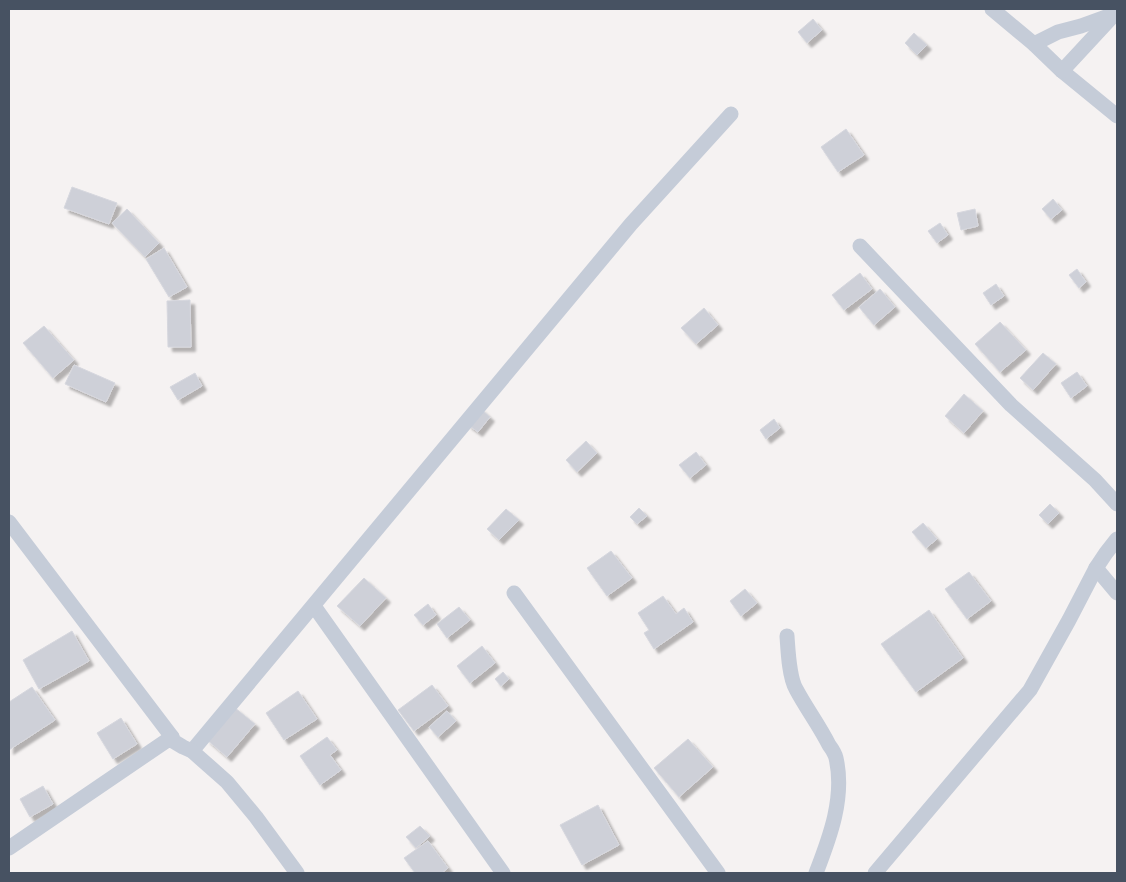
<svg xmlns="http://www.w3.org/2000/svg" width="1126" height="882" font-family="Commissioner,sans-serif">
	<style>
		.building { fill: #ced0d8; stroke: #d6d7de; filter: url(#shadow) }
		.lines { fill: none; stroke-linecap: round; stroke-linejoin: round }
		.street { stroke: #c5ccd8; stroke-width: 15 }
	</style>
	<defs>
		<filter id="shadow"><feDropShadow dx="4.5" dy="4.5" stdDeviation="1" flood-color="#0004"/></filter>
	</defs>
	<rect width="100%" height="100%" fill="#f5f2f2"/>
	<g class="building">
		<polygon points="813,19 822,30 807,43 798,32"/>
		<polygon points="914,33 927,45 917,55 905,43"/>
		<polygon points="846,129 864,155 838,172 821,147"/>
		<polygon points="72,187 117,203 109,224 64,208"/>
		<polygon points="1053,199 1062,210 1051,219 1042,209"/>
		<polygon points="127,209 159,243 145,257 112,223"/>
		<polygon points="975,209 978,226 961,230 957,213"/>
		<polygon points="940,223 948,235 937,243 928,231"/>
		<polygon points="164,248 187,287 169,297 146,259"/>
		<polygon points="1077,269 1086,282 1079,288 1069,275"/>
		<polygon points="860,273 872,289 844,310 832,295"/>
		<polygon points="996,284 1004,296 991,305 983,293"/>
		<polygon points="880,289 895,307 874,325 859,307"/>
		<polygon points="190,300 191,347 168,347 167,301"/>
		<polygon points="704,308 718,325 696,344 681,328"/>
		<polygon points="1000,322 1026,350 1000,372 975,344"/>
		<polygon points="44,326 74,360 53,378 23,343"/>
		<polygon points="1043,353 1056,364 1033,390 1020,378"/>
		<polygon points="74,365 115,383 106,402 65,384"/>
		<polygon points="1077,372 1087,386 1071,398 1061,383"/>
		<polygon points="195,373 202,386 178,400 170,387"/>
		<polygon points="964,394 983,411 964,433 945,416"/>
		<polygon points="480,408 490,417 478,432 467,424"/>
		<polygon points="774,419 780,428 766,439 760,430"/>
		<polygon points="586,441 597,453 577,472 566,460"/>
		<polygon points="696,452 706,465 690,478 679,465"/>
		<polygon points="1050,504 1059,513 1048,524 1039,515"/>
		<polygon points="639,508 647,516 637,524 630,517"/>
		<polygon points="506,509 519,520 499,540 487,529"/>
		<polygon points="923,523 937,539 926,548 912,532"/>
		<polygon points="611,551 632,578 607,596 587,568"/>
		<polygon points="969,572 991,601 967,619 945,589"/>
		<polygon points="364,578 386,598 360,626 337,606"/>
		<polygon points="745,589 757,603 741,616 730,601"/>
		<polygon points="663,596 676,614 684,608 693,622 654,649 644,633 649,630 638,613"/>
		<polygon points="428,604 436,615 423,625 414,615"/>
		<polygon points="459,607 470,620 447,638 437,624"/>
		<polygon points="929,610 963,658 916,692 881,644"/>
		<polygon points="72,631 89,661 39,689 23,660"/>
		<polygon points="482,646 495,663 470,683 457,666"/>
		<polygon points="503,672 509,679 501,686 495,679"/>
		<polygon points="432,685 448,706 414,731 398,710"/>
		<polygon points="32,687 55,720 9,750 9,702"/>
		<polygon points="298,691 317,719 284,740 266,713"/>
		<polygon points="234,707 255,724 227,757 206,739"/>
		<polygon points="447,711 456,721 438,737 429,727"/>
		<polygon points="121,718 137,744 113,759 97,733"/>
		<polygon points="327,737 337,750 330,755 341,770 320,785 300,756"/>
		<polygon points="688,739 713,767 679,797 654,768"/>
		<polygon points="43,786 53,804 30,817 20,799"/>
		<polygon points="598,805 619,845 582,865 560,825"/>
		<polygon points="420,826 430,836 416,848 406,837"/>
		<polygon points="428,841 448,868 442,873 415,873 404,858"/>
	</g>
	<g class="lines">
		<g class="street">
			<polyline points="992,9 1034,44 1062,71 1117,116"/>
			<polyline points="1034,44 1058,32 1081,26 1114,14"/>
			<polyline points="1062,71 1112,17"/>
			<polyline points="860,246 1011,405 1095,480 1117,504"/>
			<polyline points="9,522 172,737"/>
			<polyline points="1096,568 1117,593"/>
			<polyline points="514,593 718,873"/>
			<polyline points="314,606 503,873"/>
			<path d="M787 636C788 650 789 677 796 689 806 708 819 725 829 745 832 749 835 754 836 758 845 797 830 837 816 873"/>
			<polyline points="192,751 631,224 731,114"/>
			<polyline points="9,848 172,737 173,741 183,747 192,751 227,782 256,817 297,873"/>
			<polyline points="875,873 1030,690 1069,620 1096,568 1106,553 1117,539"/>
		</g>
	</g>
	<rect width="1126" height="882" fill="none" stroke="#475262" stroke-width="20"/>
</svg>
